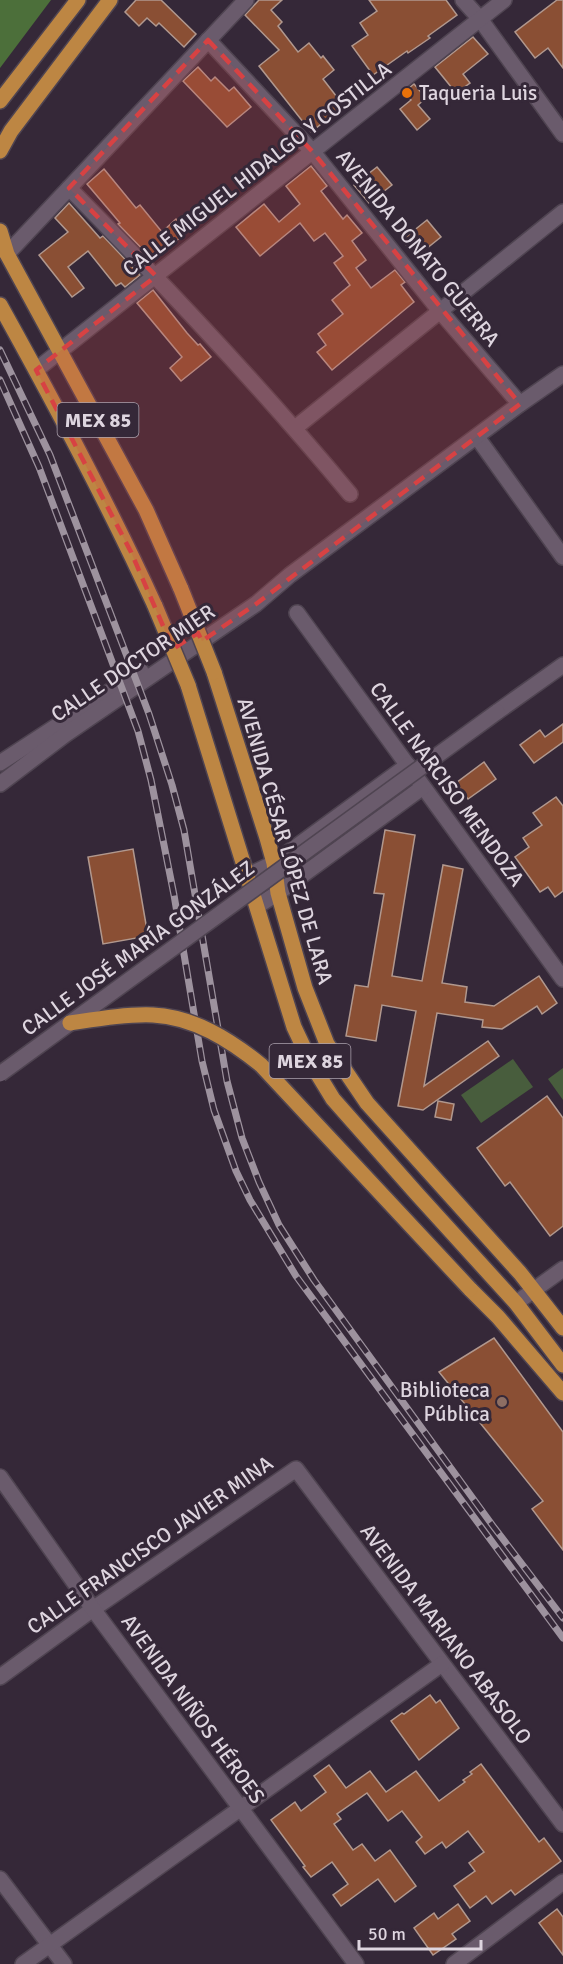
<svg xmlns="http://www.w3.org/2000/svg" width="563" height="1964" font-family="Signika,sans-serif">
	<style>
		.green { fill: #485d3d }
		.forest { fill: #4c6f3a }
		.building { fill: #8a4f34; stroke: #b1988e; stroke-width: 1.5 }
		.lines { fill: none; stroke-linecap: round; stroke-linejoin: round }
		.street-casing { stroke: #4f4451; stroke-width: 18 }
		.secondary-casing { stroke: #4f4451; stroke-width: 18 }
		.primary-casing { stroke: #4f4451; stroke-width: 18 }
		.street { stroke: #6a5b6c; stroke-width: 15 }
		.secondary { stroke: #6a5b6c; stroke-width: 15 }
		.primary { stroke: #bd8643; stroke-width: 15 }
		.rail-casing { stroke: #9d929e; stroke-width: 7 }
		.rail { stroke: #352838; stroke-width: 4.5; stroke-dasharray: 14; stroke-linecap: butt }
		.secondary-bridge-casing { stroke: #4f4451; stroke-width: 18; stroke-linecap: butt }
		.primary-bridge-casing { stroke: #4f4451; stroke-width: 18; stroke-linecap: butt }
		.secondary-bridge { stroke: #6a5b6c; stroke-width: 15 }
		.primary-bridge { stroke: #bd8643; stroke-width: 15 }
		.marked { fill: #d74243; fill-opacity: 0.2; stroke: #d74243; stroke-width: 4.5; stroke-dasharray: 12 8; stroke-linejoin: round }
		.food-dot { fill: #e8710a; stroke: #352838; stroke-width: 2 }
		.education-dot { fill: #8d6e63; stroke: #352838; stroke-width: 2 }
		.labels { text-anchor: middle; dominant-baseline: central; stroke-width: 6; stroke-linejoin: round; paint-order: stroke }
		.shield { fill: #352838; stroke: #aba1ad; stroke-width: 1.5 }
		.shield-label { font-size: 20px; font-weight: bold; fill: #ded5df }
		.poi-label { font-size: 21px; fill: #ded5df; stroke: #352838; text-anchor: start }
		.street-label { font-size: 21px; fill: #ded5df; stroke: #352838 }
	</style>
	<rect width="100%" height="100%" fill="#352838"/>
	<g class="green">
		<polygon points="513,1059 533,1087 481,1123 461,1095"/>
		<polygon points="563,1068 563,1100 548,1079"/>
	</g>
	<polygon class="forest" points="0,0 51,0 0,68"/>
	<g class="building">
		<polygon points="136,0 161,0 196,34 184,47 159,23 156,26 147,18 139,26 125,12"/>
		<polygon points="259,0 282,0 271,10 282,22 278,26 298,52 309,43 321,58 323,56 334,70 323,79 344,106 311,132 259,66 279,50 245,15"/>
		<polygon points="369,0 446,0 457,15 428,36 430,38 408,53 407,51 373,75 352,46 368,35 360,23 377,11"/>
		<polygon points="557,0 563,0 563,68 548,48 535,58 515,32"/>
		<polygon points="473,37 488,54 463,74 470,83 456,93 435,67"/>
		<polygon points="198,67 211,81 215,77 229,91 234,87 251,107 227,127 183,81"/>
		<polygon points="414,84 426,98 418,105 430,119 417,130 400,109 411,100 404,92"/>
		<polygon points="311,166 327,186 321,191 343,219 347,215 362,233 352,241 366,260 356,268 371,288 395,270 405,282 401,285 414,302 332,370 317,352 326,345 318,334 343,314 332,300 350,285 334,263 343,256 325,233 314,241 300,223 260,256 236,227 264,204 279,222 300,204 286,186"/>
		<polygon points="377,167 392,185 369,203 354,185"/>
		<polygon points="104,169 136,208 140,205 162,232 176,219 187,232 153,260 118,224 120,223 87,184"/>
		<polygon points="69,203 100,238 103,236 140,275 125,287 121,283 116,286 88,251 68,267 84,288 72,297 39,255 68,232 55,218"/>
		<polygon points="427,220 441,237 416,257 402,240"/>
		<polygon points="153,290 187,333 198,345 200,344 211,357 181,381 170,368 182,357 137,303"/>
		<polygon points="563,724 563,742 534,763 520,745 540,730 545,737"/>
		<polygon points="484,762 496,779 468,799 456,783"/>
		<polygon points="556,797 563,806 563,891 555,897 548,887 540,892 515,857 529,847 523,838 542,825 533,813"/>
		<polygon points="385,830 415,835 392,976 422,981 443,865 463,869 442,983 467,987 465,1002 494,1006 539,976 557,1003 542,1014 537,1006 502,1029 482,1027 483,1020 437,1013 424,1086 488,1041 499,1056 423,1110 398,1106 416,1011 382,1005 376,1041 346,1036 355,985 368,987 384,894 374,893"/>
		<polygon points="133,849 148,936 103,944 88,857"/>
		<polygon points="547,1096 563,1118 563,1226 550,1236 510,1182 505,1186 477,1148"/>
		<polygon points="438,1101 454,1104 451,1120 435,1117"/>
		<polygon points="494,1338 563,1432 563,1550 532,1509 543,1501 439,1372"/>
		<polygon points="430,1695 436,1703 440,1700 459,1728 419,1760 391,1721 402,1713 404,1714"/>
		<polygon points="481,1764 539,1842 544,1838 561,1861 515,1895 511,1890 492,1904 486,1896 470,1908 454,1886 475,1871 469,1863 484,1852 468,1831 446,1848 442,1842 425,1854 416,1842 422,1837 402,1811 388,1821 367,1793 337,1814 341,1819 334,1824 353,1850 362,1844 375,1861 390,1850 416,1886 395,1902 378,1879 341,1906 333,1895 348,1884 332,1862 311,1877 303,1867 305,1866 271,1820 295,1802 301,1811 326,1792 314,1776 329,1765 346,1788 370,1771 386,1792 416,1771 439,1801 465,1782 463,1780 472,1774 470,1772"/>
		<polygon points="458,1904 470,1921 452,1934 456,1939 433,1955 414,1928 434,1913 438,1919"/>
		<polygon points="557,1909 563,1917 563,1955 539,1923"/>
	</g>
	<g class="lines">
		<g class="street-casing">
			<g id="street">
				<polyline points="463,0 480,19 563,134"/>
				<polyline points="208,40 312,151 440,311 520,404"/>
				<path d="M69 188C166 286 261 387 350 494"/>
				<polyline points="7,254 246,0"/>
				<polyline points="36,370 504,0"/>
				<polyline points="295,428 563,212"/>
				<polyline points="477,437 563,557"/>
				<polyline points="297,613 563,979"/>
				<polyline points="247,876 274,863 408,765"/>
				<polyline points="257,906 278,893 423,787"/>
				<polyline points="516,1303 563,1269"/>
				<polyline points="0,1677 93,1609 296,1469 563,1824"/>
				<polyline points="0,1879 64,1964"/>
				<polyline points="23,1964 442,1664"/>
				<polyline points="454,1964 563,1882"/>
			</g>
		</g>
		<g class="secondary-casing">
			<g id="secondary">
				<polyline points="497,712 563,665"/>
				<polyline points="0,763 141,671"/>
				<polyline points="0,784 66,734 256,604 290,575 520,404 563,374"/>
				<polyline points="0,1477 93,1609 356,1964"/>
			</g>
		</g>
		<g class="primary-casing">
			<g id="primary">
				<polyline points="0,101 78,0"/>
				<polyline points="0,151 11,131 110,0"/>
				<polyline points="0,231 7,254 146,510 181,589"/>
				<path d="M0 305C55 404 108 503 155 606"/>
				<polyline points="214,672 267,838 274,863 278,893 305,988 327,1044 367,1103 520,1273 563,1328"/>
				<polyline points="188,685 294,1027 311,1063 333,1099 417,1194 516,1303 563,1365"/>
				<polyline points="470,1289 498,1317 563,1393"/>
			</g>
		</g>
		<use href="#street" class="street"/>
		<use href="#secondary" class="secondary"/>
		<use href="#primary" class="primary"/>
		<g class="rail-casing">
			<g id="rail">
				<polyline points="0,350 50,455 149,714 172,785 184,830 227,1081 242,1138 259,1182 279,1225 314,1280 493,1526 563,1618"/>
				<polyline points="0,380 39,467 138,731 151,780 174,895 202,1061 214,1110 236,1171 250,1200 296,1276 563,1638"/>
			</g>
		</g>
		<use href="#rail" class="rail"/>
		<g class="secondary-bridge-casing">
			<polyline id="secondary-bridge" points="0,1074 497,712"/>
		</g>
		<g class="primary-bridge-casing">
			<g id="primary-bridge">
				<polyline points="181,589 214,672"/>
				<polyline points="155,606 188,685"/>
				<path d="M70 1023C97 1019 126 1014 153 1015 194 1017 230 1040 261 1065L470 1289"/>
			</g>
		</g>
		<use href="#secondary-bridge" class="secondary-bridge"/>
		<use href="#primary-bridge" class="primary-bridge"/>
	</g>
	<path class="marked" d="M208 40 312 151 520 404 256 604 202 641 198 633 173 649 131 552 36 370 156 276 69 188Z"/>
	<circle class="food-dot" cx="407" cy="93" r="6"/>
	<circle class="education-dot" cx="502" cy="1402" r="6"/>
	<g class="labels">
		<g class="shield">
			<rect x="57.5" y="403" width="81" height="34" rx="4.5"/>
			<rect x="269.5" y="1044" width="81" height="34" rx="4.5"/>
		</g>
		<g class="shield-label">
			<text x="98" y="420">MEX 85</text>
			<text x="310" y="1061">MEX 85</text>
		</g>
		<g class="poi-label">
			<text x="419" y="93">Taqueria Luis</text>
			<text x="490" y="1390" text-anchor="end">Biblioteca<tspan x="490" dy="24">Pública</tspan></text>
		</g>
		<g class="street-label">
			<text transform="translate(257 169) rotate(-38)">CALLE MIGUEL HIDALGO Y COSTILLA</text>
			<text transform="translate(418 248) rotate(51)">AVENIDA DONATO GUERRA</text>
			<text transform="translate(133 663) rotate(-34)">CALLE DOCTOR MIER</text>
			<text transform="translate(447 784) rotate(54)">CALLE NARCISO MENDOZA</text>
			<text transform="translate(285 841) rotate(74)">AVENIDA CÉSAR LÓPEZ DE LARA</text>
			<text transform="translate(138 948) rotate(-36)">CALLE JOSÉ MARÍA GONZÁLEZ</text>
			<text transform="translate(150 1545) rotate(-35)">CALLE FRANCISCO JAVIER MINA</text>
			<text transform="translate(446 1634) rotate(53)">AVENIDA MARIANO ABASOLO</text>
			<text transform="translate(193 1709) rotate(54)">AVENIDA NIÑOS HÉROES</text>
		</g>
	</g>
	<path d="M359 1940v9h122v-9" fill="none" stroke="#ded5df" stroke-width="3"/>
	<text x="368" y="1940" font-size="18" fill="#ded5df" stroke="#352838" stroke-width="4.5" paint-order="stroke">50 m</text>
</svg>
